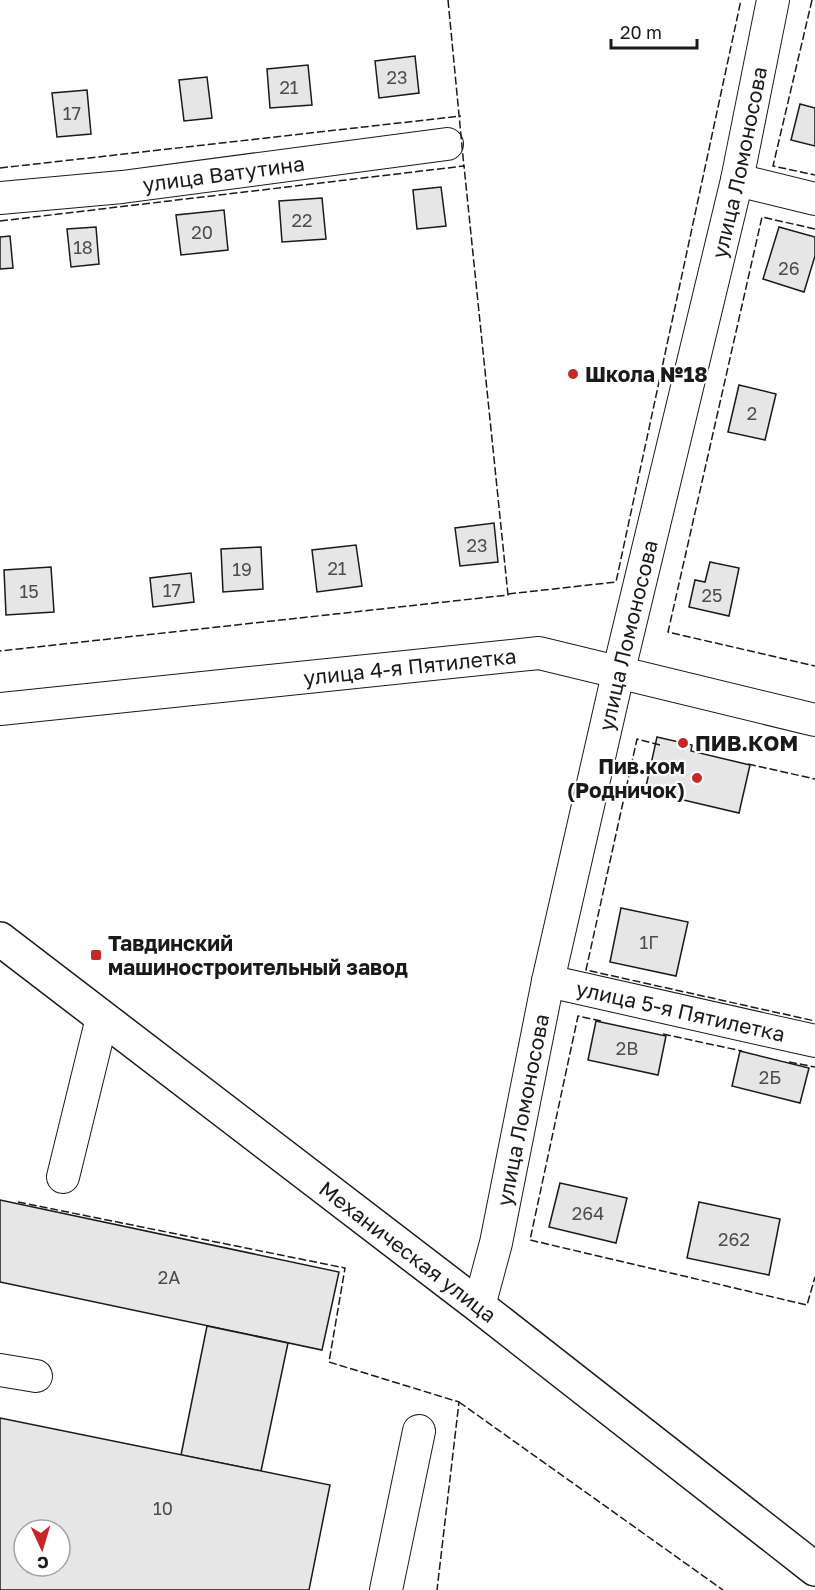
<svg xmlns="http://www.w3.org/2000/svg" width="815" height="1590" font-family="'Golos Text',sans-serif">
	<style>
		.building { fill: #e6e6e6; stroke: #1a1a1a; stroke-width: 1.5; fill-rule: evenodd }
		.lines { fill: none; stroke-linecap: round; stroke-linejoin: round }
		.minor-casing { stroke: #1a1a1a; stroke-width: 34 }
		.major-casing { stroke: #1a1a1a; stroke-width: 36 }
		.minor { stroke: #fff; stroke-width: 32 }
		.major { stroke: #fff; stroke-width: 33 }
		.fence { stroke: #1a1a1a; stroke-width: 1.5; stroke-dasharray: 8 3; stroke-linecap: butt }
		.poi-dot { fill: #c62828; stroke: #fff; stroke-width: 2 }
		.labels { text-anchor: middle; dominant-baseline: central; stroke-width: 4.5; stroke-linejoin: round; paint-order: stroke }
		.number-label { font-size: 18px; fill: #4d4d4d }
		.street-label { font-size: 21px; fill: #1a1a1a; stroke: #fff }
		.poi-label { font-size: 21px; font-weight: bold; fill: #1a1a1a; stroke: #fff; text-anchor: start }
	</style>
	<rect width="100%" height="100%" fill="#fff"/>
	<g class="building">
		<polygon points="415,56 419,93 379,98 375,61"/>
		<polygon points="308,65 312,105 270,108 267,69"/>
		<polygon points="207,77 212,118 184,121 179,80"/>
		<polygon points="87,90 91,134 57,137 52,93"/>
		<polygon points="800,104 815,108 815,146 791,140"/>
		<polygon points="441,187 446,226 417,229 413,190"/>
		<polygon points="322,198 326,239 282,242 279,201"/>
		<polygon points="224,210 228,250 181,255 176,215"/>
		<polygon points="96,227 99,264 71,267 67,229"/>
		<polygon points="779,227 815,237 815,256 804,292 763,279"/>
		<polygon points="10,236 13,268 0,269 0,237"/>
		<polygon points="739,385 776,394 765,440 728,432"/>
		<polygon points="494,523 498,562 460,566 455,528"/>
		<polygon points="356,545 362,586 317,592 312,550"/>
		<polygon points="261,547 263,589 223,592 221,549"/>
		<polygon points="710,562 739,568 729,616 689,607 695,580 705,582"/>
		<polygon points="51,567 54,612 6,615 4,570"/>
		<polygon points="191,573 194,602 153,607 150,578"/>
		<polygon points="657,737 692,745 691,751 750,765 739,813 645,791"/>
		<polygon points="621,908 688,922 676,976 610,962"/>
		<polygon points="596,1021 666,1036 658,1075 588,1060"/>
		<polygon points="740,1051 809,1068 800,1103 732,1086"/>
		<polygon points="560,1183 627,1198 616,1243 549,1227"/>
		<polygon points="0,1200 339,1272 322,1350 0,1282"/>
		<polygon points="699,1202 780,1219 769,1275 687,1258"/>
		<polygon points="207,1326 288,1343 261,1471 181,1455"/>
		<path d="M0 1418 330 1485 309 1590H0ZM24 1530H60V1566H24Z"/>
	</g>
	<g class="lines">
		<g class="minor-casing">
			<g id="minor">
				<polyline points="737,180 815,199"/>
				<path id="s1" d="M0 198 122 187 447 144"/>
				<path id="s2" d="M0 709 539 653 815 720"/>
				<path id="s3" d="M548 981 815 1041"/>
				<polyline points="63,1177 102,1018"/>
				<path id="s4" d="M479 1306 496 1243 548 981 618 674 737 180 773 0"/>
				<polyline points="0,1370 36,1376"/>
				<polyline points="386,1590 419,1431"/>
			</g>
		</g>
		<g class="major-casing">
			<g id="major">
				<path id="s5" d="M0 939 479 1306 815 1569"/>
			</g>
		</g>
		<use href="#minor" class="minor"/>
		<use href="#major" class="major"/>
		<g class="fence">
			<polyline points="448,0 464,167"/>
			<polyline points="812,0 773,166 815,175"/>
			<polyline points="0,168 461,116"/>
			<polyline points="0,221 464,166 508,595 0,651"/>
			<polyline points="815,229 762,217 668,632 815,666"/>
			<polyline points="508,594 616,582 741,0"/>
			<polyline points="660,745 637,739 586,970 815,1021"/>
			<polyline points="748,764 815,779"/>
			<polyline points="601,1021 578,1016 530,1240 807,1305 815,1277"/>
			<polyline points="663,1034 742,1051"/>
			<polyline points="789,1062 815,1067"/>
			<polyline points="18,1202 345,1268 329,1362 459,1402 437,1590"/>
			<polyline points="459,1402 723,1590"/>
		</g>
	</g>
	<g class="poi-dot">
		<circle cx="573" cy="374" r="6"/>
		<circle cx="683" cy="743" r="6"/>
		<circle cx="697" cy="778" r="6"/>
		<rect x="90" y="949" width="12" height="12" rx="3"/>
	</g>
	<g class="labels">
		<g class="number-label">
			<text x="397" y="77">23</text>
			<text x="289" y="87">21</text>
			<text x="72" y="113">17</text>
			<text x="302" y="220">22</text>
			<text x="202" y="232">20</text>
			<text x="83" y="247">18</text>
			<text x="789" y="268">26</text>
			<text x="752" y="413">2</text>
			<text x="477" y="545">23</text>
			<text x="337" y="568">21</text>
			<text x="242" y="569">19</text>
			<text x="172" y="590">17</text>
			<text x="29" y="591">15</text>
			<text x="712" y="595">25</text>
			<text x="649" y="942">1Г</text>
			<text x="627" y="1048">2В</text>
			<text x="770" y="1077">2Б</text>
			<text x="588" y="1213">264</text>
			<text x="734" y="1239">262</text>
			<text x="169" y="1277">2А</text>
			<text x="163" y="1508">10</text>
		</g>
		<g class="street-label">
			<text stroke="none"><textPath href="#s4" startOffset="1173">улица Ломоносова</textPath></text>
			<text stroke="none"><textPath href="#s1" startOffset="225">улица Ватутина</textPath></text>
			<text stroke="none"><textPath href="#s4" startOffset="687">улица Ломоносова</textPath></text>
			<text stroke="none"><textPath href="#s2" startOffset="412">улица 4-я Пятилетка</textPath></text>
			<text stroke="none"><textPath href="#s3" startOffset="136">улица 5-я Пятилетка</textPath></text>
			<text stroke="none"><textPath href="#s4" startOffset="201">улица Ломоносова</textPath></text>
			<text stroke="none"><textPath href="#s5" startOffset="514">Механическая улица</textPath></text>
		</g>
		<g class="poi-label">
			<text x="585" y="374">Школа №18</text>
			<text x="695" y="743">ПИВ.КОМ</text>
			<text x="685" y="766" text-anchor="end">Пив.ком<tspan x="685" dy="24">(Родничок)</tspan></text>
			<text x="108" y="943">Тавдинский<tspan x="108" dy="24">машиностроительный завод</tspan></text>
		</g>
	</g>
	<g transform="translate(42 1548) rotate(176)"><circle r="28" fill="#ffffff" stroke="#a3a3a3" stroke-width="1.5"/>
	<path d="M0-4.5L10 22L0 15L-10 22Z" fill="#c62828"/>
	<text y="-9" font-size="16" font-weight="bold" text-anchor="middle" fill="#1a1a1a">С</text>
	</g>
	<path d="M611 39v9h86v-9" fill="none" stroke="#1a1a1a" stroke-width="3"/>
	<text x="620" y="39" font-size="18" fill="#1a1a1a" stroke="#ffffff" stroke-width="4.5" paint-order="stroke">20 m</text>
</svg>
